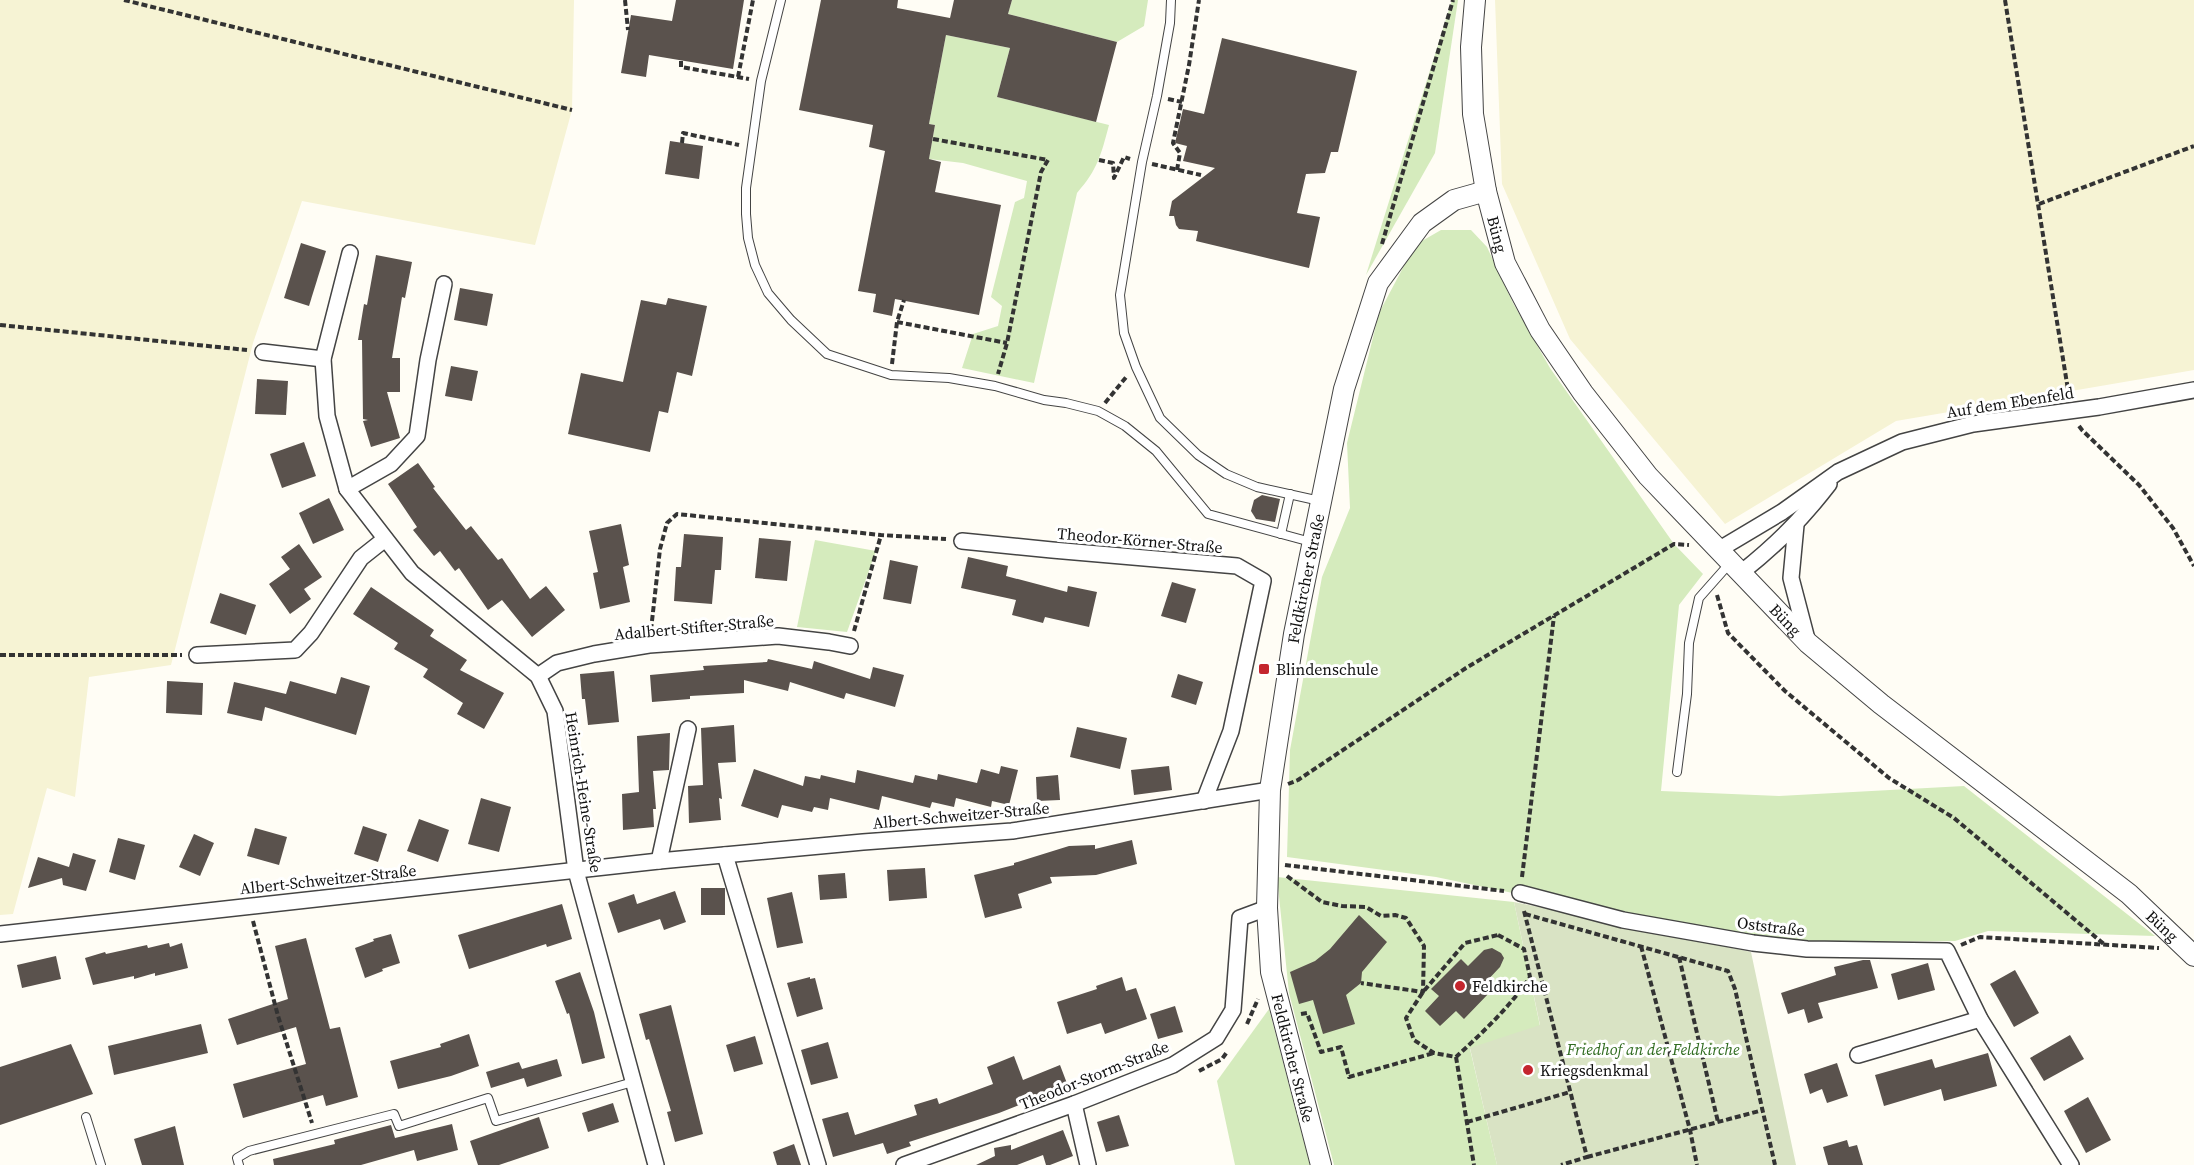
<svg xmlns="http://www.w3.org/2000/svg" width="2194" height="1165" font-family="'Source Serif 4',serif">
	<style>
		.farmland { fill: #f6f3d4 }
		.green { fill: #d5ebbd }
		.cemetery { fill: #d9e3c4 }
		.building { fill: #5a524d }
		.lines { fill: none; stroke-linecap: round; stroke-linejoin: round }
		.service-casing { stroke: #444; stroke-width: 10 }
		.minor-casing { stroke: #444; stroke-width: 18 }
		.tertiary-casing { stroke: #444; stroke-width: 22 }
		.path { stroke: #333; stroke-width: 4; stroke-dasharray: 6 3; stroke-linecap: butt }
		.service { stroke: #fff; stroke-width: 8 }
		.minor { stroke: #fff; stroke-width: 15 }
		.tertiary { stroke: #fff; stroke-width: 20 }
		.poi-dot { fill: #c4262e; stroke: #fff; stroke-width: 2 }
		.labels { text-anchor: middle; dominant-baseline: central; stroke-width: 6; stroke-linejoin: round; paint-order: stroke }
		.street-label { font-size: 16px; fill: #111; stroke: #fff }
		.poi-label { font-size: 16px; fill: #111; stroke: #fff; text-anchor: start }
		.park-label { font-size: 16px; font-style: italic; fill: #2f6b1f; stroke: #fff }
	</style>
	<rect width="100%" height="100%" fill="#fffdf5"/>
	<g class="farmland">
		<polygon points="0,0 574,0 572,110 535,245 302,201 253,343 171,665 89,677 75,797 47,788 13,914 0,915"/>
		<polygon points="1495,0 2194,0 2194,370 1896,421 1725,524 1570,339 1502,184"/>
	</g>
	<g class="green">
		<polygon points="1012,0 1148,0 1144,26 1117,42 1008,14"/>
		<polygon points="1452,0 1458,0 1435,153 1366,275"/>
		<path d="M946 35 1010 48 997 97 1109 125C1101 155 1098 169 1077 193L1034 383 962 368 973 334 998 326 1002 306 991 297 1015 202 1024 198 1027 181 963 163 929 159 935 125 929 124Z"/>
		<polygon points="1441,230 1471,230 1487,247 1513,303 1550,368 1674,544 1703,574 1679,605 1661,791 1779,796 1964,786 2155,936 1988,931 1955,941 1805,942 1745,934 1589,909 1436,877 1287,857 1290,750 1322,577 1350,508 1347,443 1379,313 1415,245"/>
		<polygon points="815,540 876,551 847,632 797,627"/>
		<polygon points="1277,877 1514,902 1540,1026 1470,1049 1497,1165 1334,1165 1289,993"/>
		<polygon points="1269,1009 1310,1165 1235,1165 1217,1081"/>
	</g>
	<polygon class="cemetery" points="1514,902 1751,952 1796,1165 1497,1165 1470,1048 1540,1025"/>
	<g class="building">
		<polygon points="676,0 744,0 733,69 649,55 646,77 621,73 631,15 672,21"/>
		<polygon points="821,0 898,0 897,8 950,18 954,0 1012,0 1008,14 1117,42 1096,122 997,97 1010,48 946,35 929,124 935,125 929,159 941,162 935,192 1001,205 979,315 895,299 892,316 873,312 876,294 858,291 885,151 869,147 873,125 799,110"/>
		<polygon points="1222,38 1357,71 1338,152 1331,152 1325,173 1306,174 1297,213 1320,217 1309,268 1196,241 1198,231 1179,229 1176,225 1174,216 1169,216 1172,201 1215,168 1183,161 1187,146 1175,143 1183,109 1204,114"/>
		<polygon points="670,141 703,146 699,179 665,174"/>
		<polygon points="301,243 326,251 309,306 284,298"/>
		<polygon points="376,255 412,262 405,298 402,297 392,358 400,358 400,392 387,392 400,438 371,447 363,421 368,420 363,419 362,340 358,340 364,304 367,305"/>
		<polygon points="460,288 493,294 487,326 454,320"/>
		<polygon points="668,298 707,306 692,376 677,372 668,413 659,411 650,452 568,434 581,373 623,382 641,300 666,305"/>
		<polygon points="451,366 478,371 472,401 445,396"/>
		<polygon points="257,379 288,381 286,415 255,414"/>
		<polygon points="304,442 316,476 282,488 270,454"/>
		<polygon points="418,463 435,487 433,488 466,530 471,526 498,560 502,558 530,599 546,586 565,610 532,637 502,600 488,610 459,568 455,571 440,551 434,556 413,530 417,527 388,484"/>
		<polygon points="1262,495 1280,499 1275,522 1256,519 1251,511 1254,500"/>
		<polygon points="329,498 344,530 313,544 299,513"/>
		<polygon points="621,524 629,565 623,567 630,602 600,609 593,573 598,572 589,531"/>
		<polygon points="684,534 723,537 721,570 715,570 712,604 674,601 676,567 681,567"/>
		<polygon points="759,538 791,541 787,581 755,578"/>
		<polygon points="299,544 322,577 304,589 311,599 290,614 269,584 290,569 281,557"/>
		<polygon points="968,557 1008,566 1006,576 1067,592 1068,586 1097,592 1089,627 1045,617 1043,623 1012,615 1016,600 961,588"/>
		<polygon points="890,560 918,566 911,604 883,599"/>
		<polygon points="1172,582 1196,589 1186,623 1161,616"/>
		<polygon points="371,587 434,630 430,636 467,660 460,670 504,693 484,729 457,714 463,703 423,677 428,669 394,649 398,643 353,614"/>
		<polygon points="220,593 256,605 246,635 210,623"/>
		<polygon points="768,659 812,669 814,661 870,679 873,667 904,675 895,707 846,693 844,699 790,682 788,691 744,680 744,693 690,696 690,699 652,702 650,675 704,670 703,666 767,662"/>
		<polygon points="614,671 619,722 588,725 585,699 582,699 580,674"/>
		<polygon points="1178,674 1203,682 1196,705 1171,697"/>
		<polygon points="341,677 370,686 356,735 265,707 262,721 227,713 234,682 286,694 290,681 336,694"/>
		<polygon points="167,681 203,683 202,715 166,713"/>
		<polygon points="734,725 736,762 718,763 722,799 719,798 721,820 689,823 688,786 703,785 701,728"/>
		<polygon points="1077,727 1127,738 1120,769 1070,757"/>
		<polygon points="670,733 669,770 653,771 656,809 653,809 654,827 623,830 622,794 639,792 637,736"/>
		<polygon points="1001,766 1018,770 1009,805 992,801 991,807 956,798 954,807 932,802 930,808 882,796 879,810 830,798 828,810 814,807 812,812 782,805 778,818 741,806 754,769 803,786 805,776 820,779 821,775 855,783 857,770 913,783 915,775 937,780 938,774 977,783 981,769 999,774"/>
		<polygon points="1169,766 1172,790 1134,795 1131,770"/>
		<polygon points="1058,775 1060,800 1037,801 1036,777"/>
		<polygon points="481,798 511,807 499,852 468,844"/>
		<polygon points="419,819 449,830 438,862 407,851"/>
		<polygon points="363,826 387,834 378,862 354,854"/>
		<polygon points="255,828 287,837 279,865 247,856"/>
		<polygon points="194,834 214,843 200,876 179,867"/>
		<polygon points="118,838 145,845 135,880 109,872"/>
		<polygon points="1132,840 1137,864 1096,875 1050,877 1052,883 1018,894 1022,908 985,918 974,875 1014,865 1014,863 1069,846 1095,845 1095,849"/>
		<polygon points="73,853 96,860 86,891 63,885 62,878 28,888 38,857 69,867"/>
		<polygon points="925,868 927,898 889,901 887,870"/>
		<polygon points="845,873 847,898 820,900 818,875"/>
		<rect x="701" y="888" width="24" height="27"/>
		<polygon points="675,891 686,922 664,930 660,919 618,933 608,903 634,894 637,904"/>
		<polygon points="792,892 803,943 777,948 767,898"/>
		<polygon points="562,904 572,939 547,947 546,944 469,969 458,935"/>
		<polygon points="1359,915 1387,942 1362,972 1361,983 1346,995 1355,1024 1323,1034 1313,1000 1299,1004 1290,972 1315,961 1330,949"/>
		<polygon points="391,934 400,963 382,969 383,971 365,978 355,948 374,941 373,939"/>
		<polygon points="306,938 330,1029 340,1027 358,1097 326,1106 323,1095 243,1118 233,1084 306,1064 296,1027 237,1045 228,1019 288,999 275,946"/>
		<polygon points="169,943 170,947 182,943 188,968 155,976 155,973 134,979 134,976 93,985 85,958 105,952 106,954 147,945 148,948"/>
		<polygon points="1492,948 1501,953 1504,958 1500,967 1484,984 1491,991 1464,1019 1456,1011 1440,1026 1425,1011 1439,996 1431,989 1461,959 1468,966 1484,950"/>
		<polygon points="56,956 61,979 22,988 17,965"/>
		<polygon points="1863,960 1870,960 1878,988 1818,1003 1823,1018 1808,1023 1804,1009 1788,1014 1781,993 1836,975 1834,967"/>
		<polygon points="1928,963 1935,990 1898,1000 1891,974"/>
		<polygon points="2015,970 2039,1013 2014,1027 1990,984"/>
		<polygon points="580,972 594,1012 605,1058 582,1064 569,1013 567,1014 555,981"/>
		<polygon points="810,977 810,979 815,978 823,1009 797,1017 787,983"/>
		<polygon points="1122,977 1126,991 1136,988 1147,1019 1105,1034 1101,1023 1067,1034 1057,1002 1097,989 1096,986"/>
		<polygon points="671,1005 703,1134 675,1142 667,1112 671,1111 649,1039 646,1040 639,1014"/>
		<polygon points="1175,1006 1183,1032 1158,1039 1150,1014"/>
		<polygon points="201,1024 208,1053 114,1075 108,1046"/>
		<polygon points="469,1034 479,1066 451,1076 398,1089 390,1061 441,1047 440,1044"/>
		<polygon points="2070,1035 2084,1059 2044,1081 2030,1058"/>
		<polygon points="755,1036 763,1064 734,1072 726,1045"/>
		<polygon points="828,1042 838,1078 811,1085 801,1050"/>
		<polygon points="71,1044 93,1094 0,1125 0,1067"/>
		<polygon points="1988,1053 1997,1086 1944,1101 1941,1089 1884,1106 1875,1075 1932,1059 1935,1068"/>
		<polygon points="1014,1056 1023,1080 1060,1065 1068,1086 999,1113 909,1142 911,1146 887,1154 883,1143 833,1157 822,1119 848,1112 855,1135 917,1115 914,1105 937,1098 939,1104 993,1084 987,1067"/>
		<polygon points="557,1059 562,1076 527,1087 524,1078 491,1088 486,1072 519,1062 522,1069"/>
		<polygon points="1837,1063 1848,1096 1827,1103 1822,1089 1810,1094 1804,1074"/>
		<polygon points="2088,1097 2111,1140 2086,1153 2064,1111"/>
		<polygon points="613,1103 619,1122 588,1132 582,1113"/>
		<polygon points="1119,1115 1129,1146 1106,1152 1097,1122"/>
		<polygon points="539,1117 549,1148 499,1165 478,1165 470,1141"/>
		<polygon points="452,1124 458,1150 417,1161 414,1150 361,1165 274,1165 273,1159 335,1144 334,1140 391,1125 395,1138"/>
		<polygon points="175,1126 184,1165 142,1165 134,1139"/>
		<polygon points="1063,1130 1073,1156 1050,1165 1046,1165 1043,1155 1017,1165 976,1165 995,1156 994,1148 1011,1145 1011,1150"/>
		<polygon points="1847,1140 1849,1147 1857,1145 1863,1165 1828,1165 1823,1147"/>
		<polygon points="794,1144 801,1165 777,1165 773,1152"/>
	</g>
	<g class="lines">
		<g class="service-casing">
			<g id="service">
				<polyline points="781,0 761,81 746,188 746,214 748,238 755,265 768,293 791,320 827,354 891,375 949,378 995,386 1044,400 1066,403 1098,411 1125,426 1156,451 1208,514 1311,542"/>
				<polyline points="1171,0 1170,23 1157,96 1142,162 1120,295 1124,333 1136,367 1160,418 1198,455 1226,474 1257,487 1320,501"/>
				<polyline points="1281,534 1290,494"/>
				<polyline points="1677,772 1687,694 1689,643 1699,598 1730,563"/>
				<polyline points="86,1117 101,1165"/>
				<polyline points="239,1165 237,1158 249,1151 394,1114 399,1126 488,1098 496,1121 633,1082"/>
			</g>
		</g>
		<g class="minor-casing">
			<g id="minor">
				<polyline points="350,253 323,359 327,416 347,489 412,573 538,676 555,711 576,871 656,1165"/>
				<polyline points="263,352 323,359"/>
				<polyline points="347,489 391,464 417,436 428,360 444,284"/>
				<polyline points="1796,525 1791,578 1808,643"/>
				<polyline points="962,541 1052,550 1237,566 1263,581 1231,731 1204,801"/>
				<polyline points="1720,549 1782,512 1838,472 1902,442 1973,424 2099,407 2194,390"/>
				<path d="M1742 572C1777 544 1802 519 1829 484"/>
				<polyline points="197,655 295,650 311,633 361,558 385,539"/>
				<polyline points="538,676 557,663 594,654 649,645 778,636 829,642 850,646"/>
				<polyline points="725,855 818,1165"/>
				<polyline points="659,861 688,729"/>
				<polyline points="1520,893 1623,920 1753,943 1807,949 1947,951 1980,1019 2071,1165"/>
				<polyline points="0,934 659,861 863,842 1012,831 1270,790"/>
				<polyline points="1858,1055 1980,1019"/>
				<polyline points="1074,1104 1088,1165"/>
				<polyline points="904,1165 1074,1104 1173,1065 1216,1038 1233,1010 1240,918 1267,908"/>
			</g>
		</g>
		<g class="tertiary-casing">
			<g id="tertiary">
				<path id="s1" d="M1475 0 1471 47 1473 114 1486 191 1505 263 1540 330 1583 393 1648 476 1808 643 1881 704 2129 894 2194 956"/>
				<path id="s2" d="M1321 1165 1271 972 1267 908 1270 790 1294 634 1344 389 1378 283 1422 223 1454 200 1486 191"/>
			</g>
		</g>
		<g class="path">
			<polyline points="124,0 572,110"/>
			<polyline points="625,0 628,30"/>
			<polyline points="2005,0 2069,396"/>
			<polyline points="681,61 681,67 749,79"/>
			<polyline points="738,77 753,0"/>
			<polyline points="1168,99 1182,102"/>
			<polyline points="933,139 1048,160 1041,172 1007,343 998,374"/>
			<polyline points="682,143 683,133 739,145"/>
			<polyline points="1099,160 1113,163 1114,178 1124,157 1130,159"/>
			<polyline points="1152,164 1201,175"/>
			<polyline points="1177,170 1180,153 1173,143 1189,65 1199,0"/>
			<polyline points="2039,204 2194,146"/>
			<polyline points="1382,244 1453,0"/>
			<polyline points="897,322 1007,343"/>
			<polyline points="0,325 247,350"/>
			<polyline points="892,364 897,322 904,300"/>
			<polyline points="1105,403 1127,376"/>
			<polyline points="2079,426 2082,430 2139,485 2173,528 2194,566"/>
			<polyline points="1717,595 1728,633 1785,691 1889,778 1954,818 2105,945"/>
			<polyline points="651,630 660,549 667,523 677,514 881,535 946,539"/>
			<polyline points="854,631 881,535"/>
			<polyline points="0,655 182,655"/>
			<polyline points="1288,784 1298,780 1466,668 1674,544 1689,545"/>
			<polyline points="1285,865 1504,891"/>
			<polyline points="1287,876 1322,902 1342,906 1366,907 1381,916 1395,915 1406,918 1424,946 1423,992 1361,983"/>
			<polyline points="1522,877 1554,616"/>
			<polyline points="1524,911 1587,1157 1561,1165"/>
			<polyline points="1525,914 1728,971 1735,989 1775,1165"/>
			<polyline points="253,921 278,1016 312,1123"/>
			<path d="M1498 935 1524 949 1530 977C1509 1008 1483 1032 1456 1057L1434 1053 1414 1040 1406 1018 1423 992 1465 943Z"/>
			<polyline points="1961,945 1980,937 2159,948"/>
			<polyline points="1641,946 1690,1130 1697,1165"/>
			<polyline points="1679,957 1718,1122"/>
			<polyline points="1301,1014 1307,1013 1321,1052 1341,1047 1349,1077 1434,1053"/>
			<polyline points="1247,1024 1258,999"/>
			<polyline points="1456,1057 1474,1165"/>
			<polyline points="1199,1071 1222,1059 1227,1052"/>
			<polyline points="1467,1122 1570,1092"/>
			<polyline points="1587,1157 1763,1110"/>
		</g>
		<use href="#service" class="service"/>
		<use href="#minor" class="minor"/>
		<use href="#tertiary" class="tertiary"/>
	</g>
	<g class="poi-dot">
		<rect x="1258" y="663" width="12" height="12" rx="3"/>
		<circle cx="1460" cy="986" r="6"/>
		<circle cx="1528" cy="1070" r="6"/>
	</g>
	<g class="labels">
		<g class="street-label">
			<text stroke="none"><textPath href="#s1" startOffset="237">Büng</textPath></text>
			<text transform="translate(2010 402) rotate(-9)">Auf dem Ebenfeld</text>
			<text transform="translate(1140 540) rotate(5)">Theodor-Körner-Straße</text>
			<text stroke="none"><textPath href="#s2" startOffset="596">Feldkircher Straße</textPath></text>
			<text stroke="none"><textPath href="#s1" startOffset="723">Büng</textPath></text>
			<text transform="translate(694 627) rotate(-5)">Adalbert-Stifter-Straße</text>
			<text transform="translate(584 792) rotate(81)">Heinrich-Heine-Straße</text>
			<text transform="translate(961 815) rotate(-5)">Albert-Schweitzer-Straße</text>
			<text transform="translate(328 879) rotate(-6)">Albert-Schweitzer-Straße</text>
			<text stroke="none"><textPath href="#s1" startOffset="1209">Büng</textPath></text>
			<text transform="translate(1771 926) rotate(7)">Oststraße</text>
			<text transform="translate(1293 1058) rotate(76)">Feldkircher Straße</text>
			<text transform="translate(1094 1075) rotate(-22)">Theodor-Storm-Straße</text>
		</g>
		<g class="poi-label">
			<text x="1276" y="669">Blindenschule</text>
			<text x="1472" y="986">Feldkirche</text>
			<text x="1540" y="1070">Kriegsdenkmal</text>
		</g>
		<g class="park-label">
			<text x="1653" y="1049">Friedhof an der Feldkirche</text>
		</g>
	</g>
</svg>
